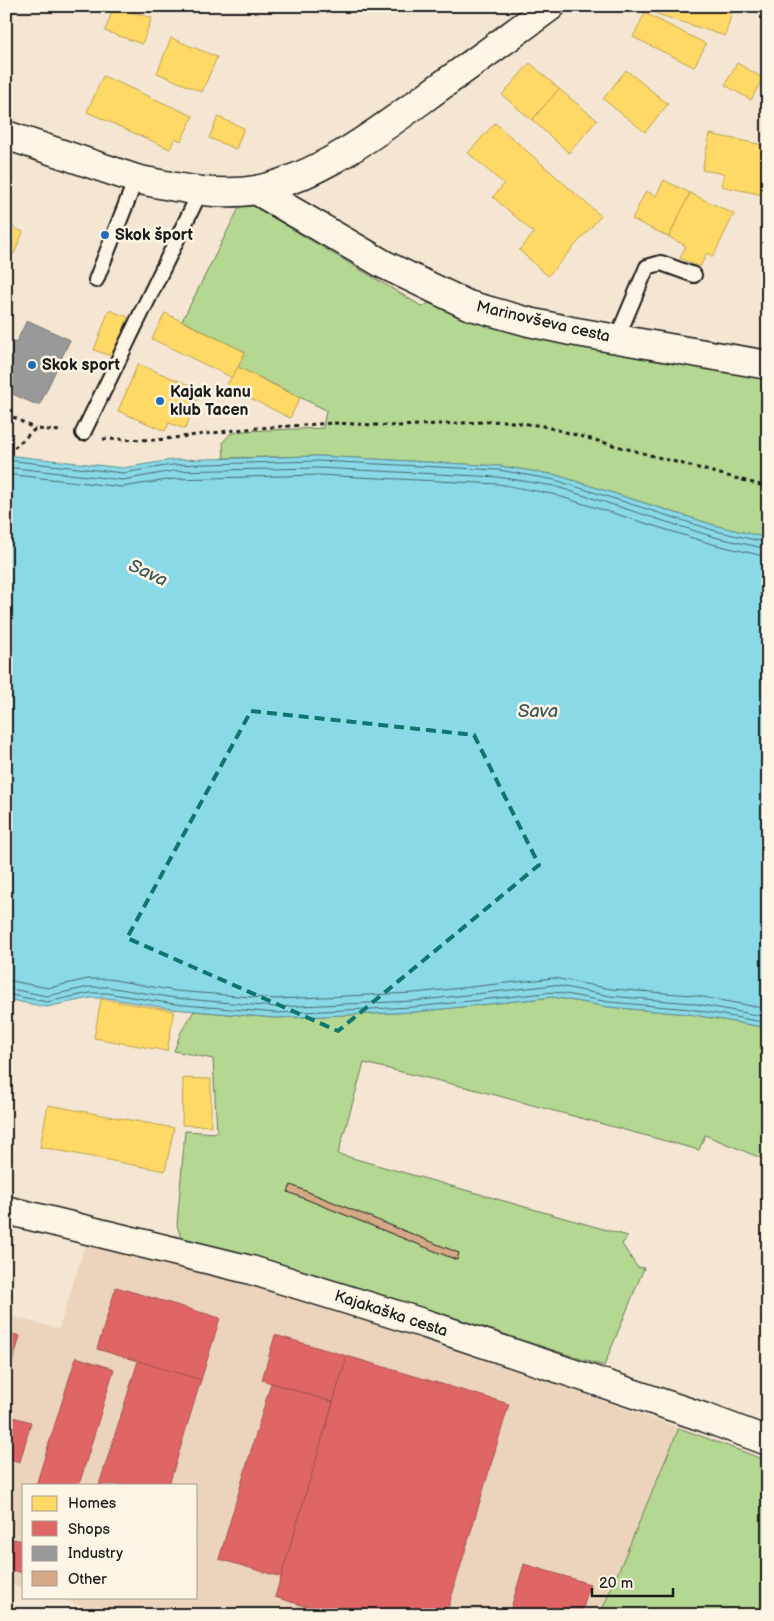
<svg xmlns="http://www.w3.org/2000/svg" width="774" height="1621" font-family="'Balsamiq Sans',sans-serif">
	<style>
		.built { fill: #ebd4bb }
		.green { fill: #b4d791; stroke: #687a56 }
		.water { fill: #8ad9e7; stroke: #5e8d96 }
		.homes { fill: #ffd966; stroke: #bba050 }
		.shops { fill: #e06666; stroke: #a55050 }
		.industry { fill: #999; stroke: #747474 }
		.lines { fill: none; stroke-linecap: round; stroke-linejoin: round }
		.shore { stroke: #48686d; stroke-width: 1 }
		.building { fill: #d5a986; stroke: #1c1c1c }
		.lane-casing { stroke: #1c1c1c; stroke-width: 18 }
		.street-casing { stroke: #1c1c1c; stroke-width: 31 }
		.secondary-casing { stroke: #1c1c1c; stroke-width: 31 }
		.path { stroke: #1c1c1c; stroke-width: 3; stroke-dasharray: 4 4; stroke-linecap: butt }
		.lane { stroke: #fcf5e5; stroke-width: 14 }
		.street { stroke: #fcf5e5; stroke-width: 28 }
		.secondary { stroke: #fcf5e5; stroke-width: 28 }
		.marked { fill: none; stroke: #0f766e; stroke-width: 4; stroke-dasharray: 10 6; stroke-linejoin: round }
		.poi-dot { fill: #1f6fb2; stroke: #fcf5e5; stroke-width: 2 }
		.labels { text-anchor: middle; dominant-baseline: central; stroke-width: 5; stroke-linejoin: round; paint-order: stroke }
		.poi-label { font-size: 16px; font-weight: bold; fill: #1c1c1c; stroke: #fcf5e5; text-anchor: start }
		.street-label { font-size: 16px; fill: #1c1c1c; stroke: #fcf5e5 }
		.water-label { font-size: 18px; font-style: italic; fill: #3d5559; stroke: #fcf5e5 }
	</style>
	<rect width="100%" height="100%" fill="#f4e6d2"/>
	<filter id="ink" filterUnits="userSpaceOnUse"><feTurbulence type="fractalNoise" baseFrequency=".02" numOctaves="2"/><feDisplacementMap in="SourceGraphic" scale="10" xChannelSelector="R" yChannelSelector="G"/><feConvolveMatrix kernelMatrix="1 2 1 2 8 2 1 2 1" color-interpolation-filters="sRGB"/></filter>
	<g filter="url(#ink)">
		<polygon class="built" points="86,1242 251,1283 376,1320 679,1428 600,1615 112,1615 53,1597 196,1597 196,1485 24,1485 24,1589 6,1583 6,1315 59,1329"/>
		<g class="green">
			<polygon points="243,200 423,307 428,303 481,322 768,374 768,538 717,526 556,475 500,466 319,456 224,458 223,442 230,434 243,431 323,428 326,410 238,367 245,352 182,321"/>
			<polygon points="553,997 608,1007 689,1014 768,1028 768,1161 705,1135 699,1150 473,1089 364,1063 338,1154 628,1236 622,1244 637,1267 644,1268 604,1366 299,1270 182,1241 177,1225 185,1131 217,1133 213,1059 174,1051 181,1032 194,1011 275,1018 415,1012"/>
			<polygon points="679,1428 768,1461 768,1615 600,1615"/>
		</g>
		<polygon class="water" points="6,455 123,468 172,460 318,456 500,466 556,475 717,526 768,538 768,1028 689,1014 608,1007 553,997 415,1012 275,1018 173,1009 107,998 90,998 46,1007 6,999"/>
		<g class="homes">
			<polygon points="114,6 152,18 142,44 105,31"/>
			<polygon points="649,6 712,6 732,12 725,36 645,10"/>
			<polygon points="645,13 706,44 694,67 633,37"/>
			<polygon points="171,38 217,57 202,92 157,73"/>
			<polygon points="530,63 559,89 532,120 502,95"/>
			<polygon points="737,63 763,78 751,100 725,85"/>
			<polygon points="626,70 668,104 645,132 603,99"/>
			<polygon points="103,76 193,116 181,141 175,138 170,149 87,112"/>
			<polygon points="559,89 597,120 569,153 532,120"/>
			<polygon points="218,117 244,128 236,149 209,138"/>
			<polygon points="495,123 601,216 548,276 519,250 534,233 493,197 504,184 468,153"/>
			<polygon points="710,134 768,146 768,196 721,186 724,174 702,170"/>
			<polygon points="664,180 690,193 669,237 632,219 646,191 656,196"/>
			<polygon points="690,193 734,214 713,257 707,253 700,267 680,258 686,246 669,237"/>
			<polygon points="6,224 23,232 14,254 6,250"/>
			<polygon points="109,310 128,317 114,357 94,350"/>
			<polygon points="165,313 245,352 233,378 152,339"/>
			<polygon points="138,364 201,390 185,429 169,423 165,431 118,411"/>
			<polygon points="238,367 300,398 290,418 226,386"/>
			<polygon points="101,999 174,1011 167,1051 94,1038"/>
			<polygon points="183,1078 211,1079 211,1126 182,1125"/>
			<polygon points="48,1105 174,1128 165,1171 40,1147"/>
		</g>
		<g class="shops">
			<polygon points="116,1287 220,1318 201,1380 97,1349"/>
			<polygon points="6,1332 20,1336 6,1385"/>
			<polygon points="275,1335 347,1356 333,1402 262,1380"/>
			<polygon points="347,1356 509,1404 446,1615 334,1615 275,1597"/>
			<polygon points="76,1357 114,1369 79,1485 36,1485"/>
			<polygon points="138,1361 201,1380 169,1485 99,1485"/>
			<polygon points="271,1383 333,1402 281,1577 219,1559"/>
			<polygon points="6,1415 31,1422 20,1462 6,1458"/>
			<polygon points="6,1538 24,1541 24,1573 6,1569"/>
			<polygon points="524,1564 590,1584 581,1615 509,1615"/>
		</g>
		<polygon class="industry" points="27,320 70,340 39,406 6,391 6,339 16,343"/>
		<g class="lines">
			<g class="shore">
				<polyline points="6,460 123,473 172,465 318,461 499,470 555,480 716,531 768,543"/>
				<polyline points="6,467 123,480 173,471 318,468 498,477 554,486 714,537 768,549"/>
				<polyline points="6,474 122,487 174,479 318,475 498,484 552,494 712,544 768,557"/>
				<polyline points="6,980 48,988 88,979 109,979 176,991 276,999 414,993 554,978 611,989 692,995 768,1009"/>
				<polyline points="6,988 47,996 89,987 108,987 175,998 276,1007 414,1001 554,985 610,996 691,1003 768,1017"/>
				<polyline points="6,994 47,1002 90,993 107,993 174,1004 276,1013 415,1007 554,992 609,1002 690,1009 768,1023"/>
			</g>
		</g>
		<polygon class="building" points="291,1185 459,1253 457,1260 288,1192"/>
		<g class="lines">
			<g class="lane-casing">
				<g id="lane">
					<polyline points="96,280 136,179"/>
					<polyline points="617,338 647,267 661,263 694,275"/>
					<polyline points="83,433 201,190"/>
				</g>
			</g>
			<g class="street-casing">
				<g id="street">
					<path d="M6 135 136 179C174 187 217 197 256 190 320 177 382 129 434 91 473 63 512 35 551 6"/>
					<polyline points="256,190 385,265 468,305 529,322 571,331 768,365"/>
				</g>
			</g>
			<g class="secondary-casing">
				<polyline id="secondary" points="6,1210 251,1270 426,1324 706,1418 768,1441"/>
			</g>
			<g class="path">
				<polyline points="6,413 35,429"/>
				<polyline points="103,439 157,440 245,429 333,423 398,426 504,421 543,426 768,487"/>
				<polyline points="6,449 15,447 35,429 63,431"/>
			</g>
			<use href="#lane" class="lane"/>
			<use href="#street" class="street"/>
			<use href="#secondary" class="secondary"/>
		</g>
	</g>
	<path class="marked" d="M251 711 474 735 539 865 338 1031 127 938Z"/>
	<g class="poi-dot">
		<circle cx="105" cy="235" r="5"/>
		<circle cx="32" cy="365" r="5"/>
		<circle cx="160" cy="401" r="5"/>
	</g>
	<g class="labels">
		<g class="poi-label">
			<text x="115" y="235">Skok šport</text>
			<text x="42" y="365">Skok sport</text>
			<text x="170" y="392">Kajak kanu<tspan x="170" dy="18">klub Tacen</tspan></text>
		</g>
		<g class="street-label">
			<text transform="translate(543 322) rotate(13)">Marinovševa cesta</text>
			<text transform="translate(391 1314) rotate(18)">Kajakaška cesta</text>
		</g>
		<g class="water-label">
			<text transform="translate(148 573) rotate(25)">Sava</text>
			<text x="538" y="711">Sava</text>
		</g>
	</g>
	<rect width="774" height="1621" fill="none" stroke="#fcf5e5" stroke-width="25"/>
	<rect x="12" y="12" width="749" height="1596" fill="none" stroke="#1c1c1c" stroke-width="2" filter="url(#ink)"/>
	<rect x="22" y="1484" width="175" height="115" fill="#fcf5e5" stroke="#a29e95"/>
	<rect x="32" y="1496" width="25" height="15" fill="#ffd966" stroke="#a29e95"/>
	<text x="68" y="1508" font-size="15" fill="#1c1c1c">Homes</text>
	<rect x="32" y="1521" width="25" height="15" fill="#e06666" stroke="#a29e95"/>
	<text x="68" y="1534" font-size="15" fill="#1c1c1c">Shops</text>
	<rect x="32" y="1546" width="25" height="15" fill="#999999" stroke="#a29e95"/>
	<text x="68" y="1558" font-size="15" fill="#1c1c1c">Industry</text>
	<rect x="32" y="1571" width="25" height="15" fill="#d5a986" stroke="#a29e95"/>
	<text x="68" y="1584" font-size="15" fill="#1c1c1c">Other</text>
	<path d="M592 1588v8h81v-8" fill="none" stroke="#1c1c1c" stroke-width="2.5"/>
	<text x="599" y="1588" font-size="15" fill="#1c1c1c" stroke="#fcf5e5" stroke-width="4" paint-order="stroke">20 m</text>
</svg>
